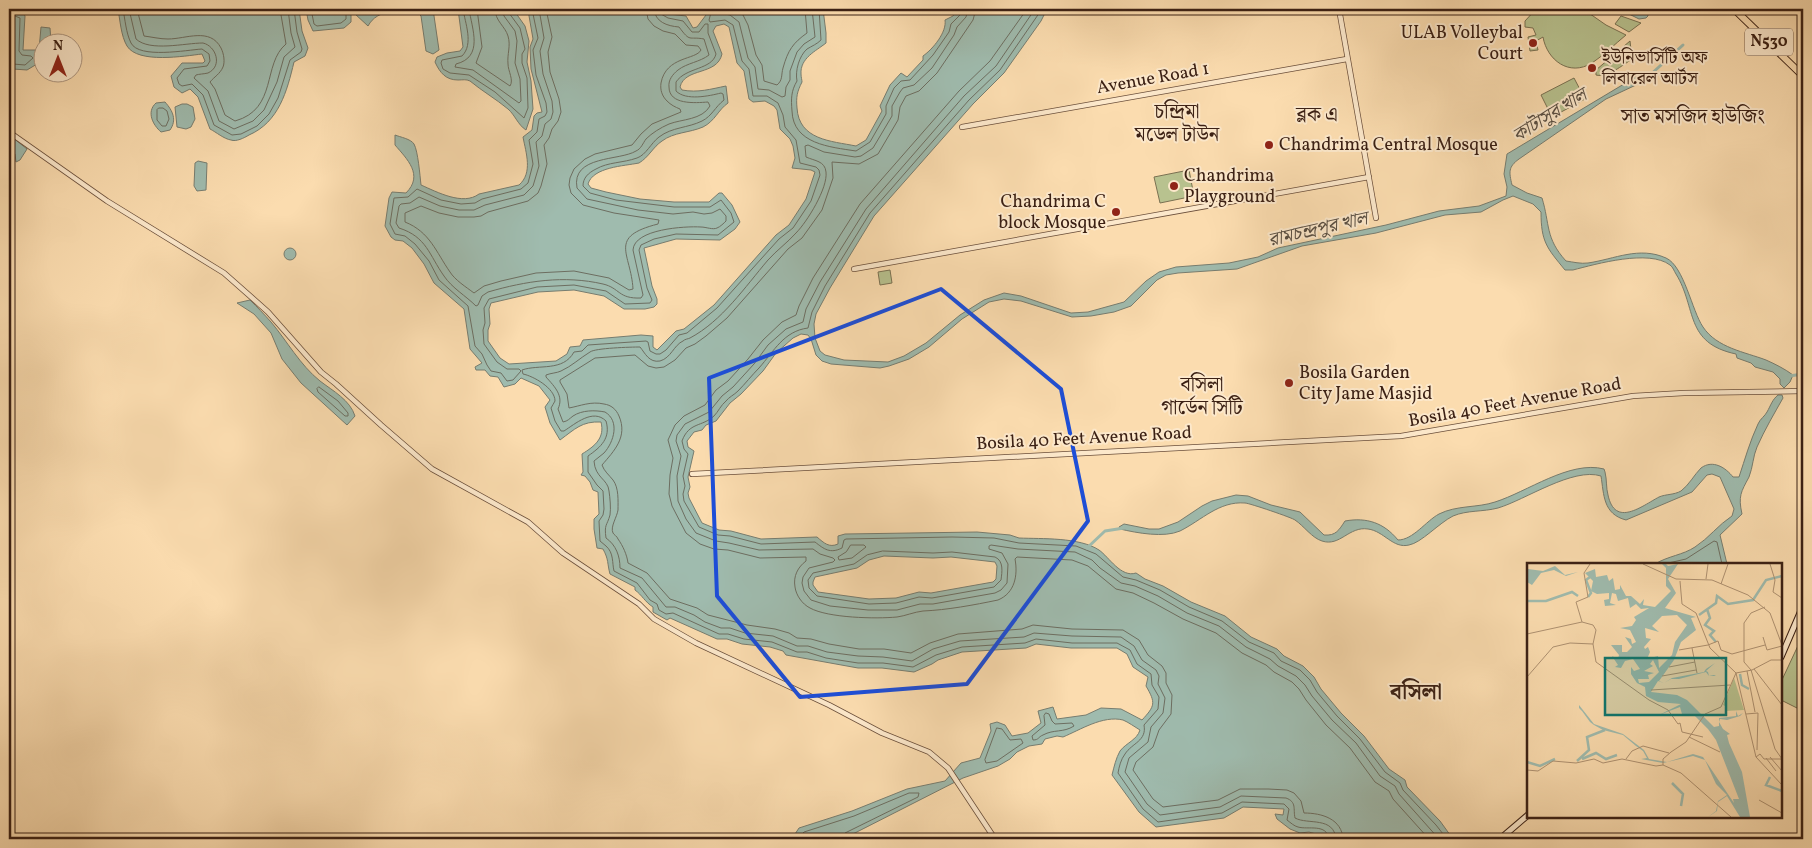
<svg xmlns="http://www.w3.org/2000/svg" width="1812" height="848" font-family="Vollkorn,'Noto Serif Bengali',serif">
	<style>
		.green { fill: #b8c28f; stroke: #7a7152 }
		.water { fill: #9fbbae; stroke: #777d70; fill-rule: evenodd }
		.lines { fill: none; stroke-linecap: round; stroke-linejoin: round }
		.shore { stroke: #6d6e61; stroke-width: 1 }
		.canal { stroke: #9fbbae; stroke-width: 3 }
		.tertiary-casing { stroke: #6b4f3b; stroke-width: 6 }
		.secondary-casing { stroke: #3b2014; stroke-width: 7 }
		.trunk-casing { stroke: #3b2014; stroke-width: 8 }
		.tertiary { stroke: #fce8cb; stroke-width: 4.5 }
		.secondary { stroke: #fce8cb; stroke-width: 5 }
		.trunk { stroke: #fbdcaf; stroke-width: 6 }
		.marked { fill: none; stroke: #1d4ed8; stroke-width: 4; stroke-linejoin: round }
		.poi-dot { fill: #8f2418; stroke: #fce8cb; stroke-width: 2 }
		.labels { text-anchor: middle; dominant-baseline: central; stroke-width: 4; stroke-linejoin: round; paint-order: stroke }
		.shield { fill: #fce8cb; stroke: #755c4b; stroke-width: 1 }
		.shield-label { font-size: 16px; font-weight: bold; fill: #3b2014 }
		.poi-label { font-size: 18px; fill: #3b2014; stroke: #fce8cb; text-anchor: start }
		.street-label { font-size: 18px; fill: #3b2014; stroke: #fce8cb }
		.water-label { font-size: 19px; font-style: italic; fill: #594e42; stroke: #fce8cb }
		.quarter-label { font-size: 20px; fill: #3b2014; stroke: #fce8cb }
		.district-label { font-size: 22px; font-weight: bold; fill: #3b2014; stroke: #fce8cb }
		.inset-river { fill: none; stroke: #9fbbae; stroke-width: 2.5 }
		.inset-road { fill: none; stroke: #ae9171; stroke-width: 1 }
		.view { fill: #0f766e; fill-opacity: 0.15; stroke: #0f766e; stroke-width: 2.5 }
		.inset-edge { fill: none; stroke: #3b2014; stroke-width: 2.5 }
	</style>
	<rect width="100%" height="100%" fill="#fbdcaf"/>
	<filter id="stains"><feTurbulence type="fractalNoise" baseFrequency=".004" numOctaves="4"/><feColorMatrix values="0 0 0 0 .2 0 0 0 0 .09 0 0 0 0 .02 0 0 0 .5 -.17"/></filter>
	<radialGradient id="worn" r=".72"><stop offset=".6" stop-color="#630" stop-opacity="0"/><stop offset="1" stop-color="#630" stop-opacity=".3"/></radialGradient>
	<g class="green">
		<path d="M1536 9H1583L1606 25 1626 35C1615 44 1604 55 1592 63 1569 77 1547 60 1543 37L1536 41 1538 50 1530 51 1528 37 1536 35 1533 28 1525 27V21Z"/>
		<polygon points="1621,16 1641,23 1629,32 1615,24"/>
		<path d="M1630 41 1632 59C1623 65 1607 78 1596 75V70Z"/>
		<polygon points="1574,78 1585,99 1552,117 1541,95"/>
		<polygon points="1189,170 1194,196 1160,203 1154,177"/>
		<polygon points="890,270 892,283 880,285 878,272"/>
		<polygon points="1803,635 1803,711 1781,700 1781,682"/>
	</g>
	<g class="water">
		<path d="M118 9H190L192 11 200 9H299L302 31 308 48 305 56 294 62C287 91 279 122 249 135 244 138 236 142 231 140 224 139 216 132 210 129L198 97 190 89 182 93 174 87 171 76 182 63H203L205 61 202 54C185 56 138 64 127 46 121 36 120 20 118 9Z"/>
		<polygon points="306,9 351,9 351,22 344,28 313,31 308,20"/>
		<path d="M356 9H433L439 50 433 54 426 51 421 16 417 12C398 12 378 8 368 26L355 14Z"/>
		<path d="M458 9H513L525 26 529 41 527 62 531 81 533 109 526 130C518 125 515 115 508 109 496 99 482 91 470 81 466 79 463 80 458 80 446 80 440 73 435 62L437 57 447 53 460 51 463 47Z"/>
		<path d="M521 9H661L669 14 686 16 693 28 697 27 706 15 707 9H823L826 33V43C816 51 800 58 801 74 801 77 802 80 802 82 797 92 796 97 797 108 799 140 831 141 856 146L866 140 882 111 880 106 890 85 901 73 907 77 923 60V56C933 49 947 32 945 20L953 16 958 9H1047L1041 21 1004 73 973 104 874 216 830 288 816 314 814 324 815 338 820 351 825 355 844 360 888 362 904 356 926 343 960 315 984 300 1004 293 1021 296 1071 313 1088 312 1124 302 1146 281 1159 272 1176 267 1229 263 1258 257 1278 248 1386 225 1439 211 1479 206 1506 196 1507 187 1504 174 1507 154 1644 72 1653 74 1636 85 1606 99 1519 159C1508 167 1509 172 1512 185L1527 193 1542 198C1550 224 1545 238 1566 261 1573 262 1581 264 1588 263 1615 259 1639 246 1666 258 1684 266 1692 311 1703 327 1717 348 1745 352 1766 360 1775 364 1785 369 1793 375L1790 382 1784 388 1780 384V379L1773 372 1755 367 1751 363 1737 358 1736 354C1684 343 1697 308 1676 274 1674 271 1673 267 1670 265 1649 249 1596 264 1573 270H1565C1547 248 1541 242 1541 212L1533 204 1513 196 1503 200 1481 212 1445 215 1376 233 1302 246 1237 269 1178 273 1166 275 1157 280 1131 306 1114 312 1091 316 1072 317 1021 301 1004 299 989 302 962 319 929 347 909 359 889 366 880 368 831 364 822 361 816 355 811 339 808 335 801 334 793 338 776 353 763 371 741 394 730 403 716 421 706 425 702 430 694 432 687 441 688 447 694 451 688 477 690 487 688 493 689 498 702 523 719 530 731 531 761 539 817 537C824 543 829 548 838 544V536L845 534 977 532 1010 535 1019 538C1042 539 1079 537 1099 550 1109 557 1121 578 1136 573L1145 579 1163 586 1191 602 1225 616 1251 637 1277 649 1284 656 1303 666 1314 677 1321 689 1341 713 1364 736 1389 769 1405 780 1407 787 1440 821 1453 839H1325L1323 836 1309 832 1300 833 1290 829 1277 819 1275 814 1283 815 1284 809 1243 807 1224 818 1156 827 1139 812 1112 775C1114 767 1116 758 1120 751 1126 743 1137 740 1140 730 1135 727 1128 722 1123 720 1103 715 1080 730 1063 737L1057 736 1045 739 1042 744 1029 746 1017 752 1010 759 998 766 963 778 847 837 837 839H800L795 834 799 828 852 811 907 789 945 781 961 763 980 758 991 731 990 724 997 722 1005 725 1012 736 1028 733 1041 723 1038 711 1053 707 1057 719 1086 715 1101 708 1121 709 1142 720C1155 706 1156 703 1146 686L1148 677 1133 667 1127 654 1117 648H1071L1036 644 1026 648 962 652 938 660 932 664 914 672 882 668H858L786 655 783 651 770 647 742 644 727 639H717L670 618 667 620 653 612V607C645 602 642 595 635 590V587L610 574C607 563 609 560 603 549L597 548 594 529V519L599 514 598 492 593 490 590 482 585 476 581 475 583 472 582 454C595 446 605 438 601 422 582 421 575 429 560 440L550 423 545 407 550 400 539 386 521 378 515 384 504 387 498 377 490 376 485 370H476L475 367 482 363 470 349 464 309 434 283 424 264 412 248 403 241 395 240 391 237 385 226 389 198 392 192 406 193C424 175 407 159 395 145V135C400 137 411 139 414 144 418 151 420 176 421 185 437 192 463 206 479 194L519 185C533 173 526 153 523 137L532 130 534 116 537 113 542 112 531 69 530 47 533 39 528 10ZM724 24 729 27 737 63 744 71 749 99 753 102 765 101 774 106 777 110 780 129 790 139 793 146 795 158 792 168 811 170 815 172 806 199 789 225 776 235 714 305 684 329 676 331 657 350 653 347V336L641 335 583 340 580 346 570 347 567 354 556 361 509 364 500 358 488 341V330L490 324 489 309 491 303 538 292 574 290 604 296 624 309H645L654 307 657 304V299L652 286 644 248 676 239 720 240 735 229 740 222 732 205 722 193H719L709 202H674L640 199 606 192 591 188 588 184C593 167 624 166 639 163 649 157 653 147 662 141 674 132 689 133 703 127 715 121 718 110 728 103L726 86C711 89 698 93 682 90L680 87C685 67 717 76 722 54L713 31 716 26ZM884 556 933 558 951 557 995 562 997 566 996 579 993 582 931 593 919 592 896 598 869 599 818 592 813 585V582L815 577 857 568 869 560Z"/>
		<polygon points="1619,9 1647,9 1648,16 1646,18 1639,19"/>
		<polygon points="14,11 23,12 25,16 23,50 39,50 41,27 50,28 51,42 42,42 42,61 27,70 13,69 13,78 9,81 9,13"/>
		<path d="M165 102C173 111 177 120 170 130L161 132C153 125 146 112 156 103Z"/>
		<polygon points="182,104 187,104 193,107 195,119 191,127 186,129 177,127 175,107"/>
		<polygon points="9,137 12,137 27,149 20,160 16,162 15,154 12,151 9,151"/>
		<polygon points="198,161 207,163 206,190 197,191 194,186 195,163"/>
		<circle cx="290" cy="254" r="6"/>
		<path d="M250 300C257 307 264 314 271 322 287 341 300 365 320 381 333 391 350 400 355 416L347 425 301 383 282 359 271 333 254 314 237 303Z"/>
		<path d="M1778 395H1782L1783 398C1774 414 1765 429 1757 447 1753 456 1753 467 1749 477 1741 492 1738 496 1742 514L1720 535 1727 564H1655C1668 556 1683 555 1695 547 1709 538 1718 525 1732 516L1734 509 1720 477 1712 474 1707 475 1692 492 1626 520C1603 514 1604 495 1601 476 1573 467 1525 500 1498 508 1483 512 1467 510 1453 516 1439 523 1421 543 1409 545 1393 549 1384 531 1368 529 1349 526 1340 547 1322 541 1312 538 1304 526 1295 520 1293 518 1249 503 1245 503 1219 501 1202 520 1180 531 1164 538 1137 533 1120 529L1119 527 1124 524 1149 529H1159L1178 522 1202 506 1212 501 1236 495 1248 496 1271 505 1300 512 1324 535C1336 536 1339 530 1345 521 1367 517 1384 523 1398 540 1413 540 1426 521 1439 514 1457 505 1477 508 1495 502 1527 492 1570 460 1604 469L1605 472C1607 480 1606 488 1608 495 1615 528 1642 506 1659 497 1666 494 1674 495 1681 491 1689 485 1694 475 1701 468 1713 459 1726 468 1733 477H1739C1745 459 1750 441 1758 424 1760 419 1765 416 1767 412 1771 405 1772 400 1778 395Z"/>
	</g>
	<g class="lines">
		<g class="shore">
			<path d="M123 9C125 19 126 33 131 43 139 59 187 50 202 49L209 54 210 61 207 66 184 69 177 78 179 84 182 86 192 84 203 95 214 125 232 135 241 134 257 126 269 114 278 98 290 60 301 52 302 49 297 32 294 9"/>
			<path d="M129 9 136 39C150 52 185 43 203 43 216 46 223 66 208 73 204 74 199 74 196 75L194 78 208 91 219 121 234 129 253 121 264 110 277 82 284 57 295 47 291 33 288 9"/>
			<path d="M137 9 144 36C152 37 160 39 168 39 186 39 210 27 221 48 224 54 225 62 223 67 220 74 214 77 210 82L215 89 225 115 235 121C278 109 262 64 286 44L280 9"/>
			<polyline points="311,9 314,24 317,26 341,23 346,19 346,9"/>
			<path d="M463 9C465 23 474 44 462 56L442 60 441 63 443 69 450 73 469 75 495 92 524 118 528 108 527 78 522 63V54L525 49 520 28 509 13 508 9"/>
			<path d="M469 9C472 29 484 57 456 64L455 67 473 70 519 103 521 101 520 79 515 63 517 41 515 31 504 16 502 9"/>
			<path d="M477 9 482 47 476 63 510 86C514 80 508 71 508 64 507 54 511 46 508 36 505 26 495 21 495 9"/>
			<path d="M532 9 538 38 533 50 536 75 546 103 547 112 545 116 539 119 537 132 529 140 533 164 528 183 521 189 482 199 475 203 461 204 441 200 417 189 408 197 394 198 390 224 395 234 405 236 415 244 429 261 439 280 468 306 475 346 482 354 487 365 491 371 501 373 507 381 513 380 521 371 519 369H507L497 362 484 344 483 330 485 323 484 308 489 299 537 287 574 285 606 291 625 304 650 303 652 300 647 288 639 250 641 245 654 239 676 234 718 235 734 222 731 213 721 200 710 207H674L616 200 590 193 583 186C583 178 588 173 596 169 608 162 623 163 637 158 646 155 651 143 659 137 672 127 688 128 702 121 712 116 715 107 724 100L723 94 721 93C709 96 686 101 676 91V82C686 67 712 70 716 54L708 33V24H705L699 32H692L683 21 668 18 661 14 660 9"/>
			<path d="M539 9 544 38 540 51 543 74 552 101 553 112 551 119 545 124 542 136 536 142 539 166 533 186 524 195 485 205 474 210H459L440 206 419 197 410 203 401 204 399 206 396 223 399 228C427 237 429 255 444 276 452 288 466 296 476 306L478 305 482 296 488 292C526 281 564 275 603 284 620 288 618 299 641 298L643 295 633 250C634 229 685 226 701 227 706 227 713 230 717 228 720 227 724 223 726 221V216L720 209 712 213 704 214 693 212 673 214 638 210 587 199 577 188C571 155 620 161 636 151 641 149 643 143 646 139 652 133 660 128 669 124 682 119 702 120 710 106L708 102C695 103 669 105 669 87 668 80 673 74 678 70 687 63 700 62 709 55L704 39C688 36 691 43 679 27 667 26 655 22 654 9"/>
			<path d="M546 9 552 37 548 52 550 72 559 99 561 112 558 121 552 129 549 138 544 145 547 164 541 186 538 193 528 201 488 212 481 216 474 217H458L439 213 421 206 405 213V222C430 232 436 252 450 272 455 280 466 287 474 293L484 286 501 281 536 273 574 271 609 278 629 290 633 289C631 253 607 237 658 224L659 220 614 213 583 205 571 193 569 185 570 178 574 169 585 159 595 154 632 145 641 134 652 124 681 112 680 109C675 107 671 105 667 101 662 96 660 90 661 83 666 56 696 60 701 50L698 46 686 45 675 34 663 31 654 26 648 19 646 9"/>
			<path d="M712 9 709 20 710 22 725 20 733 25 742 61 749 69 753 96H767L778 103 783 115 785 127 796 140 800 163 816 167 819 170 820 175 811 201 793 228 779 239 717 308 687 333 679 335 666 350 660 354H656L650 351 648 342 646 341 588 345 582 351 574 352C563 372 539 364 522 370L523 374C533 376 555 388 555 401 554 403 552 406 551 408L555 421 561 431H564C575 424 593 408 606 421 611 438 601 447 588 456V472L597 485 603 491 604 509 603 515 599 521 600 541C602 543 604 544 606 546 614 553 612 563 614 571L637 583 650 600 657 604 659 610 666 614 673 613 719 634H728L744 639 772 642 797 652H807L826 658 858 663H883L913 667 936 655 962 647 1025 643 1036 639 1072 643H1117L1130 650 1137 664 1151 674 1152 685 1159 697 1158 709 1144 725C1147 741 1132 743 1125 754 1121 759 1119 767 1118 773L1143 809 1158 822 1222 813 1242 802 1284 804 1289 809 1287 820C1291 823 1294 826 1298 827 1308 830 1327 823 1329 839"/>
			<polyline points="718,9 720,13 730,15 739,22 748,58 755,67 758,89 769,90 782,97 785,96 786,87 790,80 790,71 797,52 804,44 815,37 812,9"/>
			<path d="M736 9 743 15 748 25 756 55 762 65 764 81 777 85C783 80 781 75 783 68 788 50 793 43 807 33L805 9"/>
			<path d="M819 9 821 40C817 44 812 46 807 49 799 56 795 71 797 81 791 91 791 99 792 111 793 144 830 147 856 151L870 142 886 114V106L894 88 901 81 910 80 933 55 949 32 951 24 961 14 962 9"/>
			<path d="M968 9 966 17 957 27 954 35 932 68 914 85 903 88 900 92 892 106V116L873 148 861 156 855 157 824 152 808 145 805 146 806 157C815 161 825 161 826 172 828 188 807 222 796 233 787 243 777 250 768 260 745 287 722 321 690 338 688 339 685 339 683 341 674 345 671 358 660 361 649 363 645 353 640 347 631 347 595 348 590 352 580 358 572 366 561 371 557 373 551 373 546 375V377C555 387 564 396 558 409L563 422C568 421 569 419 573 416 582 410 595 410 605 412 620 421 614 442 604 453 601 456 597 458 594 461 595 478 608 479 609 491 610 498 611 508 610 515 607 526 604 524 606 538 616 545 620 556 620 568L642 578 666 607H675L694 615 705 622 721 628H730L745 633 773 636 797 646H808L827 652 858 656 883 657 912 661 933 649 960 641 1024 637 1034 633 1072 636 1121 637 1134 646 1142 660 1156 670 1159 676 1158 684 1165 698 1163 713 1151 727 1148 742 1129 758 1125 772 1147 804 1160 815 1220 807 1241 796 1286 798C1297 802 1293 809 1295 818 1308 825 1334 816 1336 839"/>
			<path d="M976 9 973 20 937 73 919 91 906 96 900 107 898 120 878 154 859 164 832 162 833 178 822 210 802 238 788 249 727 318 706 336 695 344 686 348 675 360 664 367 656 368 648 366 635 355 595 358 560 380V382L567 394 569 408C580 406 591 401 604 404 611 405 616 409 619 416 628 437 614 451 602 465 604 471 609 475 613 480 619 488 618 501 618 510 617 517 610 527 613 533 614 535 617 536 618 539 623 546 627 555 628 563L647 573 670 599 697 608 708 615 747 625 775 629 789 633 797 638 811 639 829 644 859 649H884L911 653 930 643 958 634 1022 629 1033 625 1072 629 1123 630 1139 640 1148 655 1162 666 1166 673V683L1172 695 1171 714 1159 730 1153 747 1136 762 1133 770 1153 799 1163 807 1218 800 1240 789H1268L1287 790 1294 793 1301 801 1304 813C1322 813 1342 819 1343 839"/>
			<path d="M1027 9 990 61 959 91 860 204 813 278 799 306 796 315 782 322 763 340 748 359 728 381 716 390 705 405 684 416 675 425 668 440 673 458 670 475 669 494 672 506 686 533 700 544 714 549 728 550 760 558 806 557V561C798 567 793 576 795 587 796 595 802 604 810 608 828 618 876 619 897 617 905 616 914 612 923 611 947 610 974 605 998 600 1015 593 1018 575 1015 559L1017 557 1072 560 1088 566 1116 589 1133 593 1154 603 1183 619 1216 633 1242 653 1266 665 1274 672 1292 682 1299 689 1306 700 1326 725 1350 748 1375 782 1389 791 1393 799 1429 839"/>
			<polyline points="1035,9 996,66 964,96 866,209 820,282 806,309 803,322 786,329 768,345 754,364 733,387 722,396 709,412 685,424 677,435 676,441 681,456 677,476 678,501 686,519 696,533 716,541 729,543 759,550 813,549 820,554 833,558 835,560 833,562 809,568 803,577 802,583 804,591 811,600 830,606 868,610 897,610 920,604 933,604 995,593 1001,590 1007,583 1008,564 1002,553 989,549 989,546 991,545 1018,549 1075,552 1092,560 1100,568 1121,583 1135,586 1158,596 1187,613 1219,626 1246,647 1270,659 1278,666 1296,676 1305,685 1312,696 1332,720 1356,743 1380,776 1395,786 1399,794 1439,839"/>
			<path d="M1042 9 1000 70 969 100 870 213 825 286 812 312 808 328C784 331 774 351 759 368 752 375 745 384 738 391 734 395 729 397 726 401 721 405 718 412 714 416 702 427 689 422 682 441L684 449 688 454 683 476 685 486 683 494 684 501 699 527 718 535 730 536 761 544 815 542C824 549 830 554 842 548L844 540 846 539 952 537 994 538 1019 543 1076 546 1096 554 1123 577 1136 580 1160 590 1189 607 1222 621 1249 642 1274 653 1281 661 1300 670 1310 680 1317 692 1337 716 1360 739 1385 772 1400 783 1403 790 1436 825 1447 839"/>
			<polyline points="9,17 15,16 20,18 19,51 22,55 31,56 33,58 25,65 13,64 9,67"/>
			<polygon points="159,108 163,108 167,111 169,119 166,126 162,126 157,120 157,110"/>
			<polygon points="319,387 338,401 348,413 348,416 345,416 318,392 317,389"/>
			<polygon points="851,545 864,545 866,547 852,558 839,560 838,557 846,552"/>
			<path d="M883 551 933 553 952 552 995 557C1004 561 1002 572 1001 580L994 587 932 598 919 597 896 603 869 604 817 596 809 588 808 580 813 573 854 564 867 555Z"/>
			<polyline points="1664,564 1686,559 1714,541 1717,542 1722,564"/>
			<path d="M1046 713 1049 714 1052 721 1055 724 1072 723 1074 726C1063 733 1054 729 1043 735 1038 737 1039 740 1033 740L1032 736 1045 725 1044 716Z"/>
			<polygon points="997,728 1002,729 1010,740 1021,739 1023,743 997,761 986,763 985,760"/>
			<polyline points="803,839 802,834 804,832 854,816 909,793 919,793 918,797 845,833 842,839"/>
		</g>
		<g class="canal">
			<polyline points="1649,76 1683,45"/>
			<polyline points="1789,376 1803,374"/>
			<polyline points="1087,548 1105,531 1124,528"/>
		</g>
		<g class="tertiary-casing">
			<g id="tertiary">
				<polyline points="1339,9 1376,218"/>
				<polyline points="962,127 1347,59"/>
				<polyline points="9,132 107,201 224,273 268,312 321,372 336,384 381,425 432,469 528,522 563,553 639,604 654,619 696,643 829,705 882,733 929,752 948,768 995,839"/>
				<polyline points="854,269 1369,177"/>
				<polyline points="692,474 1401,436 1633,396 1684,393 1803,391"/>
			</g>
		</g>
		<g class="secondary-casing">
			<g id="secondary">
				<polyline points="1781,657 1803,606"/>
				<polyline points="1500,839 1528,815"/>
			</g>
		</g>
		<g class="trunk-casing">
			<polyline id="trunk" points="1734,9 1803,76"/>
		</g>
		<use href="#tertiary" class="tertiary"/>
		<use href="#secondary" class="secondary"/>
		<use href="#trunk" class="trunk"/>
	</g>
	<path class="marked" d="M941 289 1061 389 1088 521 967 684 800 697 717 596 709 378Z"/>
	<g class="poi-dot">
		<circle cx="1533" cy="43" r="5"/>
		<circle cx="1592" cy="68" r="5"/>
		<circle cx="1269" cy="145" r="5"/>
		<circle cx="1174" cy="186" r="5"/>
		<circle cx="1116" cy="212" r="5"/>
		<circle cx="1289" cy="383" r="5"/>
	</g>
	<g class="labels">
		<rect class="shield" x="1745" y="28.5" width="48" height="27" rx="4"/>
		<g class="shield-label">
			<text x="1769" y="42">N530</text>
		</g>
		<g class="poi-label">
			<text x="1523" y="33" text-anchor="end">ULAB Volleybal<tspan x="1523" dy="21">Court</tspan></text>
			<text x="1602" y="58">ইউনিভার্সিটি অফ<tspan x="1602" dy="21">লিবারেল আর্টস</tspan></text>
			<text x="1279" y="145">Chandrima Central Mosque</text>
			<text x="1184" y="176">Chandrima<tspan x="1184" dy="21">Playground</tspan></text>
			<text x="1106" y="202" text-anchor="end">Chandrima C<tspan x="1106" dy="21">block Mosque</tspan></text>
			<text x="1299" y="373">Bosila Garden<tspan x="1299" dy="21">City Jame Masjid</tspan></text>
		</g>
		<g class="street-label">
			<text transform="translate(1153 79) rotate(-10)">Avenue Road 1</text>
			<text transform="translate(1515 403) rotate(-10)">Bosila 40 Feet Avenue Road</text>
			<text transform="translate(1084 439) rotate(-3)">Bosila 40 Feet Avenue Road</text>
		</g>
		<g class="water-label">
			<text transform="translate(1550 116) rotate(-32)">কাটাসুর খাল</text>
			<text transform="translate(1318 230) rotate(-13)">রামচন্দ্রপুর খাল</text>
		</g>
		<g class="quarter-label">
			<text x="1177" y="113">চন্দ্রিমা<tspan x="1177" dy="23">মডেল টাউন</tspan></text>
			<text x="1317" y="116">ব্লক এ</text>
			<text x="1693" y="118">সাত মসজিদ হাউজিং</text>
			<text x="1202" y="386">বসিলা<tspan x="1202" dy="23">গার্ডেন সিটি</tspan></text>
		</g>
		<g class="district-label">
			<text x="1416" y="693">বসিলা</text>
		</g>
	</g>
	<g transform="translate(1527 563)">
		<rect width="255" height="255" fill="#fbdcaf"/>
		<path d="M207 115 217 147 198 148 200 144 196 142Z" fill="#b8c28f"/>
		<path d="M135 1H139L141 3 151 1 141 16 149 30 138 45 169 54 164 55 169 67 154 79 147 97 132 118 137 120 145 115 177 109 179 106 188 100 179 108 181 109 182 113 187 112 189 113 198 120 189 113H182L179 109 152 116H144L137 120 131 118 124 129 150 132 160 137 187 164 192 163V155L209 153V148L211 153 216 150 213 153 200 157 193 156 192 159 196 166 203 171 200 172 202 180 215 209 223 254H213L200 233 191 239 190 248 181 254 189 248 191 238 200 232 189 221 178 197 166 193 136 200 114 196 120 195 116 188 109 183 96 172 76 167 67 162 63 159 55 148 52 145V142L36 138 52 142 67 161 96 171 117 187 122 196 140 199 166 191 176 194 207 240 206 236H212L189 177 181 166 166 151H155L153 144 132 152 154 141 131 139 119 133 118 124 110 120 104 111V104L107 108 113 106 106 96 98 98 94 105 88 104 91 102 85 93 91 96 92 92 84 82H95V89H100L105 84 98 74 104 76 105 81 109 79 103 67 93 65 105 63 109 57 107 54 122 45 114 46 109 41 103 45 101 35 91 38 89 31 85 30 83 40 89 42 78 43 77 37 82 36V30L70 31 64 28 66 18 58 10 68 6 69 14 80 12 82 18 86 15 88 27 93 26V22L99 33H104L113 41 117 36 116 42 128 44 144 28 139 23V5ZM150 52 160 62 148 79 145 92 132 105 131 93 120 96 123 89 121 84 118 86 117 84 124 76 119 75 118 65 132 69 125 63 135 53ZM126 97 132 109 122 119 112 120 111 116H122L121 112 127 110 117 108 126 103 123 101ZM28 3 38 12 51 9 39 13 27 7 14 10 5 22 0 19 1 6 16 8Z" fill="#9fbbae" fill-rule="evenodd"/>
		<path class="inset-river" d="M61 34 64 30 59 17 63 14M0 38H19L45 29 51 33M180 46 183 55 178 62 187 68 183 72 189 79M172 52 189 40 190 33 201 41 226 37 239 17 255 13M213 111 215 122 222 126M55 196 69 190 79 196 90 192M50 198 62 187 60 174 78 167M0 199 13 203 28 196M243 214 239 222 255 228M145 220 156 231 154 243"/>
		<path class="inset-road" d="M116 1 149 16 185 17 221 32 243 50 255 82M243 1 248 17 246 29 255 35M179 16 181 1M153 18 155 41 169 50 183 85 209 110 229 194 255 222M194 21 201 1M0 71 55 59M236 74 240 87 255 83M66 81 69 99 122 137 141 147 151 161 153 160 155 169 176 174M181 82 191 78 194 87 205 91 238 82M165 85 170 110M152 87 181 82M217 89V99L224 107M217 89V60L224 50 238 44M142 104 168 99M227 106 255 142M224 107 248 186 255 196M220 108 228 149M135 113 169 107M0 114 26 84 43 80 66 81 69 67 66 62 55 59 49 39 61 34 57 10 63 1M124 127 203 122M219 151 231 150 230 187M162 174 193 189M159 179 178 151 194 144 209 110 225 107 244 97H255M144 189 159 179M229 194 233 191 237 196H255M243 194 255 208M239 195 249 208M99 196 105 188 116 183 142 190M136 202 154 210 204 254M136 202V196L144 189M0 207 11 208 26 198 49 200 67 196 76 200 95 196 129 203 136 202M232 237 255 250"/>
		<path class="view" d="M78 95H199V152H78Z"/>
		<rect width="255" height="255" class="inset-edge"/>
	</g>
	<rect width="1812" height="848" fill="none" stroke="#fbdcaf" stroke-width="30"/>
	<rect x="10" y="10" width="1792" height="828" fill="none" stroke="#3b2014" stroke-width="2.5"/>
	<rect x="15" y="15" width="1782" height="818" fill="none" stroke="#3b2014"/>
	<g transform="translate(58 58)"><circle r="24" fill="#fce8cb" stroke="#af9882"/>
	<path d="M0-4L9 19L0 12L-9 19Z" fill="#8f2418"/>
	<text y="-8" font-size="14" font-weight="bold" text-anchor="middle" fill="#3b2014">N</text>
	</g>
	<rect width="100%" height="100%" filter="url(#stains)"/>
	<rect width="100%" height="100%" fill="url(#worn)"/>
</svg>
